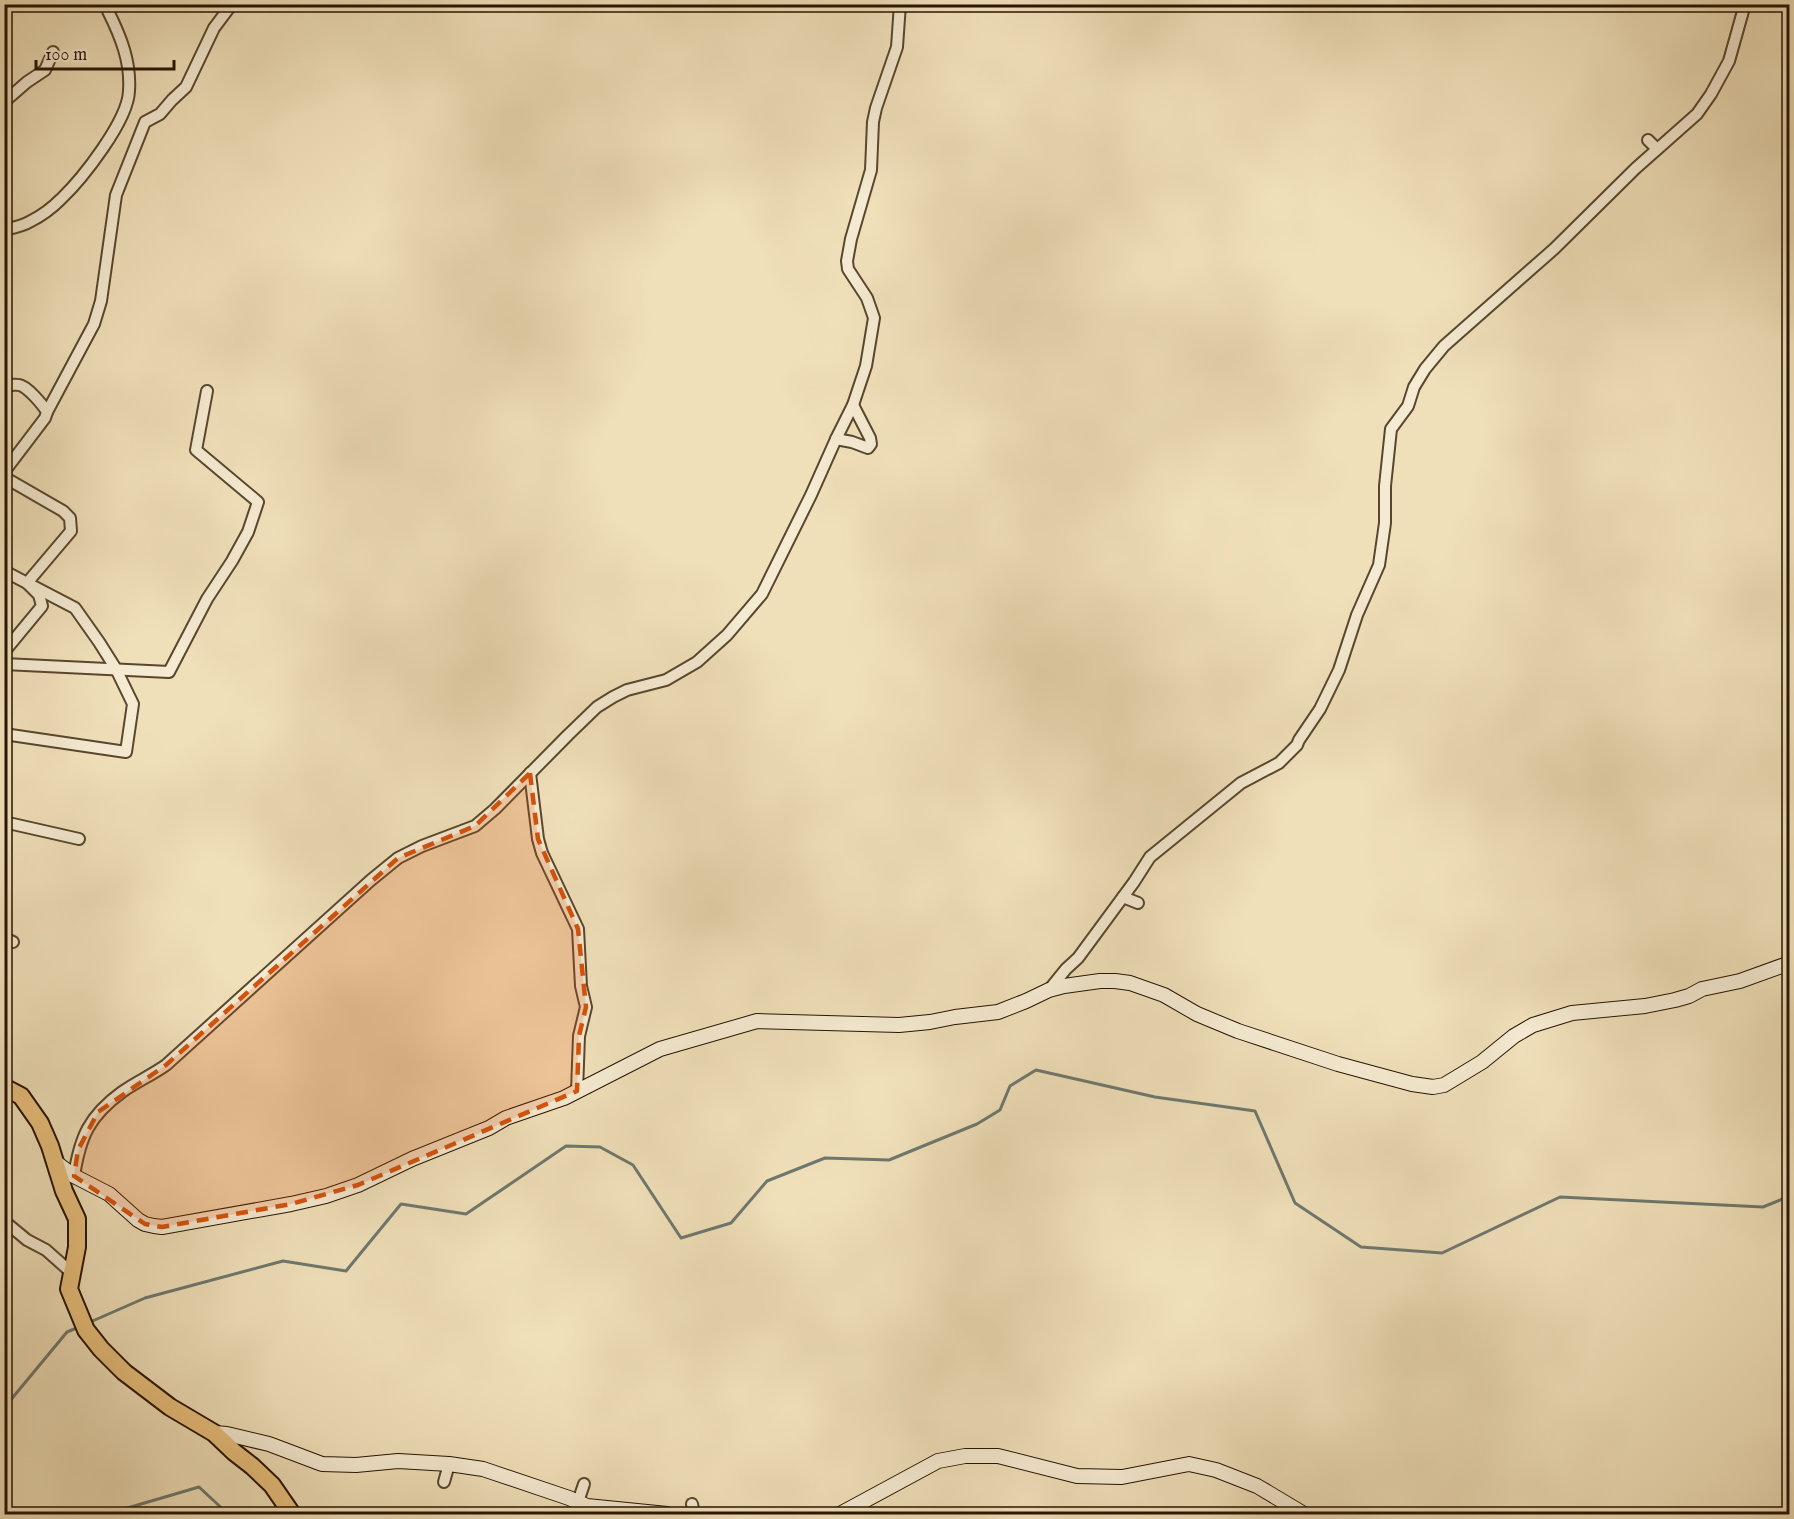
<svg xmlns="http://www.w3.org/2000/svg" width="1794" height="1519" font-family="'IM FELL English',serif">
	<style>
		.lines { fill: none; stroke-linecap: round; stroke-linejoin: round }
		.stream { stroke: #6e786f; stroke-width: 3 }
		.street-casing { stroke: #58472e; stroke-width: 14 }
		.secondary-casing { stroke: #261400; stroke-width: 16 }
		.primary-casing { stroke: #261400; stroke-width: 20 }
		.street { stroke: #f5ebd2; stroke-width: 10 }
		.secondary { stroke: #f5ebd2; stroke-width: 14 }
		.primary { stroke: #e8c07d; stroke-width: 16 }
		.marked { fill: #d5520b; fill-opacity: 0.2; stroke: #d5520b; stroke-width: 4.5; stroke-dasharray: 12 8; stroke-linejoin: round }
	</style>
	<rect width="100%" height="100%" fill="#f0e0ba"/>
	<filter id="stains"><feTurbulence type="fractalNoise" baseFrequency=".00333" numOctaves="4"/><feColorMatrix values="0 0 0 0 .2 0 0 0 0 .09 0 0 0 0 .02 0 0 0 .5 -.17"/></filter>
	<radialGradient id="worn" r=".72"><stop offset=".6" stop-color="#630" stop-opacity="0"/><stop offset="1" stop-color="#630" stop-opacity=".3"/></radialGradient>
	<g class="lines">
		<g class="stream">
			<polyline points="88,1323 145,1298 283,1261 346,1271 401,1204 466,1214 566,1146 600,1147 633,1165 681,1238 731,1223 767,1181 825,1158 889,1160 977,1124 1000,1110 1010,1086 1036,1070 1155,1097 1255,1111 1295,1203 1361,1247 1442,1253 1560,1197 1763,1207 1790,1196"/>
			<polyline points="4,1408 67,1332 79,1327"/>
			<polyline points="107,1514 199,1487 228,1514"/>
		</g>
		<g class="street-casing">
			<g id="street">
				<polyline points="4,102 27,82 45,70 53,52"/>
				<polyline points="1648,140 1657,149"/>
				<path d="M4 230C13 228 23 226 31 221 41 216 53 207 61 199 82 179 128 121 129 91 131 62 121 37 108 11V4"/>
				<path d="M4 386C9 385 14 384 19 385 27 386 43 405 47 412L45 418 4 472"/>
				<polyline points="47,412 94,324 101,301 116,195 145,122 160,114 172,100 186,87 214,28 232,4"/>
				<polyline points="836,439 852,442 868,448 871,444 870,438 853,405"/>
				<polyline points="4,477 63,511 70,518 71,531 27,583 39,595 42,606 4,652"/>
				<polyline points="4,571 75,608 99,642 116,669 133,704 126,752 4,734"/>
				<polyline points="4,664 169,672 207,599 232,561 248,532 258,502 196,450 207,391"/>
				<polyline points="530,773 538,839 542,853 578,929 581,986 586,1007 579,1036 577,1091"/>
				<polyline points="4,822 79,839"/>
				<polyline points="1123,897 1138,903"/>
				<polyline points="4,938 13,942"/>
				<polyline points="1049,990 1066,969 1078,958 1134,882 1150,857 1241,783 1279,763 1297,745 1299,740 1320,709 1339,670 1357,615 1379,565 1385,523 1385,486 1391,429 1408,406 1414,387 1425,369 1444,346 1554,249 1636,168 1697,114 1711,94 1729,61 1745,4"/>
				<path d="M74 1176C80 1137 89 1116 122 1092 136 1082 152 1075 166 1065L371 880 398 858 422 846 475 826 495 809 568 735 597 707 613 697 627 690 666 680 697 662 727 635 762 594 811 495 836 439 853 405 866 366 874 318 867 298 848 269 847 261 851 239 871 170 873 122 876 108 897 47 900 4"/>
				<polyline points="4,1221 27,1240 46,1250 73,1274"/>
				<polyline points="444,1482 449,1464"/>
				<polyline points="578,1502 584,1484"/>
				<polyline points="692,1504 694,1514"/>
			</g>
		</g>
		<g class="secondary-casing">
			<g id="secondary">
				<polyline points="55,1162 74,1176 109,1194 138,1220 145,1224 154,1226 162,1227 291,1204 326,1196 358,1185 412,1159 489,1128 506,1118 564,1098 660,1049 757,1021 899,1025 930,1022 955,1017 998,1012 1026,1001 1049,990 1064,986 1100,981 1115,981 1130,983 1164,995 1197,1014 1238,1031 1338,1064 1412,1084 1433,1087 1444,1085 1454,1079 1482,1062 1514,1036 1533,1025 1572,1013 1645,1006 1675,1000 1689,996 1702,989 1740,981 1790,963"/>
				<polyline points="214,1433 227,1434 269,1444 322,1464 356,1465 398,1461 449,1464 483,1469 569,1498 587,1506 667,1514"/>
				<polyline points="840,1514 938,1461 965,1456 998,1456 1077,1476 1122,1477 1189,1464 1216,1470 1257,1486 1304,1514"/>
			</g>
		</g>
		<g class="primary-casing">
			<polyline id="primary" points="4,1087 21,1096 40,1123 50,1146 64,1191 77,1219 77,1247 69,1289 86,1330 101,1349 124,1372 170,1407 214,1433 234,1452 252,1466 272,1485 292,1514"/>
		</g>
		<use href="#street" class="street"/>
		<use href="#secondary" class="secondary"/>
		<use href="#primary" class="primary"/>
	</g>
	<path class="marked" d="M530 773 538 839 578 929 586 1007 579 1036 577 1091 358 1185 291 1204 162 1227 145 1224 74 1176 78 1150 98 1112 166 1065 398 858 475 826Z"/>
	<rect width="1794" height="1519" fill="none" stroke="#f0e0ba" stroke-width="24"/>
	<rect x="6" y="6" width="1782" height="1507" fill="none" stroke="#261400" stroke-width="3"/>
	<rect x="12" y="12" width="1770" height="1495" fill="none" stroke="#261400" stroke-width="1.5"/>
	<path d="M36 60v9h138v-9" fill="none" stroke="#261400" stroke-width="3"/>
	<text x="45" y="60" font-size="18" fill="#261400" stroke="#f5ebd2" stroke-width="4.5" paint-order="stroke">100 m</text>
	<rect width="100%" height="100%" filter="url(#stains)"/>
	<rect width="100%" height="100%" fill="url(#worn)"/>
</svg>
